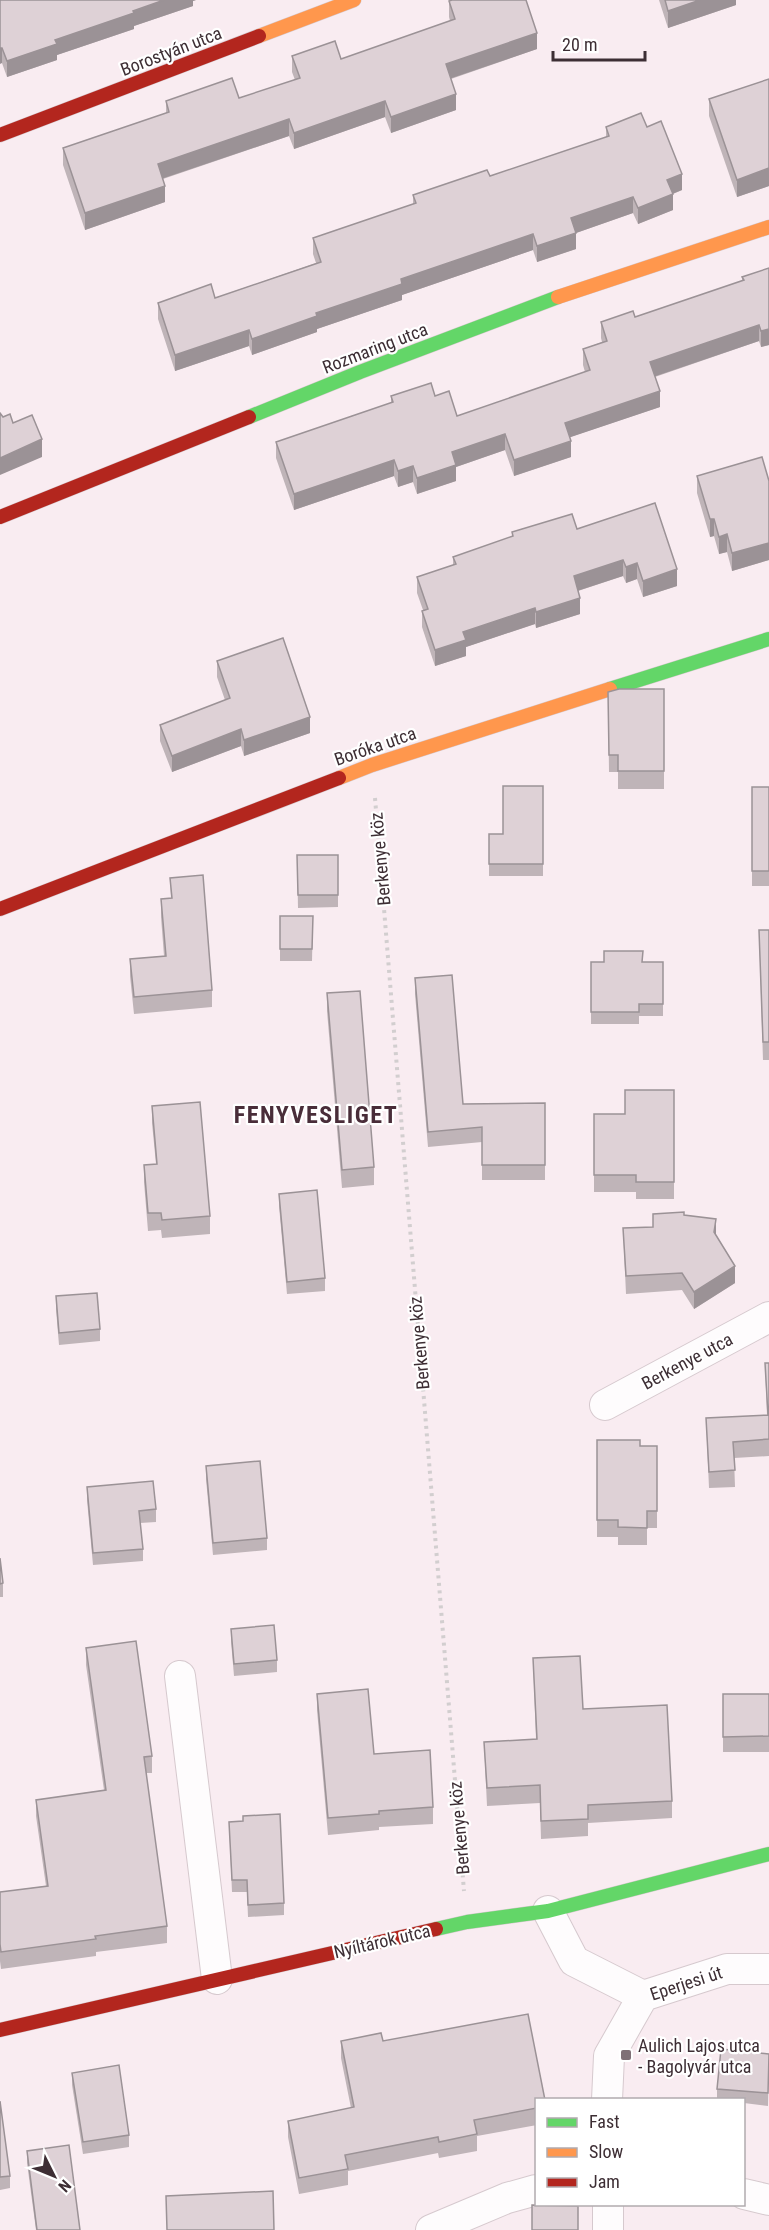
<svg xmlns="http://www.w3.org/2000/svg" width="769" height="2230" font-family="'Roboto Condensed',sans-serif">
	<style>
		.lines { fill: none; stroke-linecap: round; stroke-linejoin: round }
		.street-casing { stroke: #d6c9ce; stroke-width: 32 }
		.fast-casing { stroke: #d6c9ce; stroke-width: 15 }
		.slow-casing { stroke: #d6c9ce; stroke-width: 15 }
		.jam-casing { stroke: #d6c9ce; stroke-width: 15 }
		.path { stroke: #d2cecf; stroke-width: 4; stroke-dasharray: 3 4.5; stroke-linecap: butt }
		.street { stroke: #fefcfd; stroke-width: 30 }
		.fast { stroke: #63d668; stroke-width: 14 }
		.slow { stroke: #ff974d; stroke-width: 14 }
		.jam { stroke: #b3261e; stroke-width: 14 }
		.wall { fill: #bfb4b8 }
		.shaded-wall { fill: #9b9296 }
		.building { fill: #ded1d6; stroke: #9b9296; stroke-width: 1.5 }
		.poi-dot { fill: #7f7076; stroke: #fff; stroke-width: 2 }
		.labels { text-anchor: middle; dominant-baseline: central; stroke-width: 4.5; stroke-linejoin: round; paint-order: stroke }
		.street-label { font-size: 18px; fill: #3d2e34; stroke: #fff }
		.poi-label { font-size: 18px; fill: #3d2e34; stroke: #fff; text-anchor: start }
		.district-label { font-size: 24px; font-weight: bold; letter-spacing: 1.5px; fill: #492d39; stroke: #fff }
	</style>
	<rect width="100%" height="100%" fill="#f9ecf1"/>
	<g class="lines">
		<g class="street-casing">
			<g id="street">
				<polyline points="605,1405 769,1317"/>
				<polyline points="180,1676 217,1979"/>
				<polyline points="548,1911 574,1961 643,1996"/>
				<polyline points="607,2100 609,2056 643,1996 727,1969 769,1969"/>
				<polyline points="744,2194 769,2200"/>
				<polyline points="608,2204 608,2230"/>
				<polyline points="431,2230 507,2198 536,2190"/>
			</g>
		</g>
		<g class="fast-casing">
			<g id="fast">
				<polyline points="249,417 360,372 558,297"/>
				<polyline points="610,689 769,639"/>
				<polyline points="436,1929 467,1922 548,1911 769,1854"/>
			</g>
		</g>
		<g class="slow-casing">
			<g id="slow">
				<polyline points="259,36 354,0"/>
				<polyline points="558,297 769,227"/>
				<polyline points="339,778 372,765 610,689"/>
			</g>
		</g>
		<g class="jam-casing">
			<g id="jam">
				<polyline points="0,135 259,36"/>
				<polyline points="0,517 249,417"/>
				<polyline points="0,909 339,778"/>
				<polyline points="0,2030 436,1929"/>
			</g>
		</g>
		<polyline class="path" points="375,798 464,1891"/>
		<use href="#street" class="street"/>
		<use href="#fast" class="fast"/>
		<use href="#slow" class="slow"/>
		<use href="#jam" class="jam"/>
	</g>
	<g class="wall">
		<polygon points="0,0 196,0 193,1 193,6 134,26 134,29 57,55 57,60 7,77 2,63"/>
		<polygon points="659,0 736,0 736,5 668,28"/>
		<polygon points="449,1 537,49 451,79 456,110 391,133 385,117 294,149 289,136 163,179 165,202 85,230 63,165 63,148 166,113 166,101 239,98 295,80 292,72 292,56 341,59 450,21 449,17"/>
		<polygon points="769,79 769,186 737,197 709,116 709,99"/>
		<polygon points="606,127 647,127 682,190 673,194 673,210 638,224 633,213 576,233 576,249 537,262 533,250 402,295 402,300 317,329 317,332 252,355 249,346 175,371 158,319 158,303 215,298 316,263 313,254 313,238 413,204 413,195 490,176 606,137"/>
		<polygon points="769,268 769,345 761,347 759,341 655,377 660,407 570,437 571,457 514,476 505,450 456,467 456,481 417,494 413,482 398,487 394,476 294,510 276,458 276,442 391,403 391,396 435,396 457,416 585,372 583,365 583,349 602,342 601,338 601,322 635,317 742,281 742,277"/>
		<polygon points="697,476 769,481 769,560 732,571 727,552 719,554 714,536 710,537 697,493"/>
		<polygon points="577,529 677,586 643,597 637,579 626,583 623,576 578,591 580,614 536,628 535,624 466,647 466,656 435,666 422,627 422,611 423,610 417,593 417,577 453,565 453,557 512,537 512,532"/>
		<polygon points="217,661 310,733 244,756 241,746 172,772 160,741 160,725 225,700 217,677"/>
		<polygon points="664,689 664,789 618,789 618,772 609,772 608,692"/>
		<polygon points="543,786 543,876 489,876 489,834 503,834"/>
		<rect x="752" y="787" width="17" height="99"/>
		<polygon points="297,855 338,855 338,907 298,908"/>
		<polygon points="170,878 212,990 212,1007 134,1014 130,976 130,959 164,956 161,917 161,899 171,898"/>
		<polygon points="280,916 313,916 312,961 280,961"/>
		<polygon points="759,930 769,930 769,1060 763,1060"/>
		<polygon points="591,962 663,962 663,1016 639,1016 639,1024 591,1024"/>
		<polygon points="415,978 463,1104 545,1103 545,1180 482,1180 482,1142 428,1147 415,994"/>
		<polygon points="327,993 374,1167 374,1185 342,1188 327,1011"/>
		<polygon points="674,1090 674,1199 636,1199 636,1192 594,1192 594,1114 625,1114"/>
		<polygon points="152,1106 210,1216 210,1234 162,1238 161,1230 148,1231 144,1182 144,1165 156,1164 152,1123"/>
		<polygon points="279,1194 325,1278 325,1291 287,1294 279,1206"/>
		<polygon points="684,1215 716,1236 735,1283 694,1309 682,1290 626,1294 623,1228 653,1227"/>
		<polygon points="56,1296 100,1329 100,1341 59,1345 56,1309"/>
		<polygon points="765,1363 769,1363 769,1456 734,1458 735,1487 709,1488 706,1418 767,1415"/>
		<polygon points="597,1440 640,1446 657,1446 657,1528 647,1528 647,1545 618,1545 618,1537 597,1537"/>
		<polygon points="206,1466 267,1538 267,1550 213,1555 206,1479"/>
		<polygon points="87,1487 156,1509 156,1522 140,1523 143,1549 143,1561 93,1565 87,1500"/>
		<polygon points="0,1558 3,1583 3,1597 0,1597"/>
		<polygon points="231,1629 277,1660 277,1672 234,1676 231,1641"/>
		<polygon points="86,1648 152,1756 152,1773 146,1773 167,1926 167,1943 96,1952 96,1956 1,1969 0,1961 0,1892 46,1886 36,1816 36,1800 104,1790 86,1665"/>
		<polygon points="533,1658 672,1801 672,1818 588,1823 588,1836 541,1839 540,1803 487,1806 484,1742 536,1739"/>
		<polygon points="317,1694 374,1754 433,1807 433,1824 379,1827 379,1830 328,1835 317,1710"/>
		<rect x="723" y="1694" width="46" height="58"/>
		<polygon points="229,1822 284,1903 284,1915 248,1917 247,1892 232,1892"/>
		<polygon points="341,2041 383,2041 537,2100 537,2125 477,2136 477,2151 439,2158 438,2153 348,2171 348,2185 299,2194 288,2137 288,2121 351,2108 341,2058"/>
		<polygon points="769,2054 768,2106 744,2103 744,2100 717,2100 717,2089"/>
		<polygon points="72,2073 129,2135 129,2147 83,2154 72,2085"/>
		<polygon points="0,2101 10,2176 10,2188 0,2190"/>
		<polygon points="27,2151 80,2230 36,2230 27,2163"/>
	</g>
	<g class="shaded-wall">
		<polygon points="164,0 196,0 193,1 193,6 134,26 134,29 57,55 57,60 7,77 7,61 55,40"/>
		<polygon points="700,0 736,0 736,5 668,28 668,11"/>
		<polygon points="537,33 537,49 446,80 446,64"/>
		<polygon points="0,48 2,48 2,63 0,64"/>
		<polygon points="456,94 456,110 391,133 391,117"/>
		<polygon points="385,101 385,117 294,149 294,133"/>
		<polygon points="289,119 289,136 158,180 158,164"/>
		<polygon points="769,168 769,186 737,197 737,180"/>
		<polygon points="682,174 682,190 667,196 667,180"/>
		<polygon points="165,186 165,202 85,230 85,213"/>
		<polygon points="673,194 673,210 638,224 638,208"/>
		<polygon points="633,197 633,213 576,233 576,249 537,262 537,246 571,218"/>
		<polygon points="533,234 533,250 402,295 402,300 317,329 317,332 252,355 252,339 401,279"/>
		<polygon points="759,325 759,341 650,378 650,362"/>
		<polygon points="769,329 769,345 761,347 761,331"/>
		<polygon points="249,330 249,346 175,371 175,355"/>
		<polygon points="660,391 660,407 565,439 565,423"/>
		<polygon points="505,434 505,450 456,467 456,481 417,494 417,478 452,452"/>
		<polygon points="42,439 42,457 0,475 0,458"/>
		<polygon points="571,441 571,457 514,476 514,460"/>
		<polygon points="394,460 394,476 294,510 294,494"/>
		<polygon points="413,466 413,482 398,487 398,471"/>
		<polygon points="710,519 714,519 714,536 710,537"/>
		<polygon points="727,534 727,552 719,554 719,537"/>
		<polygon points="769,543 769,560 732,571 732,553"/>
		<polygon points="623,560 623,576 574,592 574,576"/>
		<polygon points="637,563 637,579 626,583 626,567"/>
		<polygon points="677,569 677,586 643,597 643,581"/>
		<polygon points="580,598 580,614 536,628 536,612"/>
		<polygon points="535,608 535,624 466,647 466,656 435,666 435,650 463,632"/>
		<polygon points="310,717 310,733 244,756 244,740"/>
		<polygon points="241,729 241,746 172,772 172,756"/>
		<polygon points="716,1219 716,1236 714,1232"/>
		<polygon points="735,1266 735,1283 694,1309 694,1292"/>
	</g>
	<g class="building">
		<polygon points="0,0 164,0 133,11 134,13 55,40 57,44 7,61 2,48 0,48"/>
		<polygon points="452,0 526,0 537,33 446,64 456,94 391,117 385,101 294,133 289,119 158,164 165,186 85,213 63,148 169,112 166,101 232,78 239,98 300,78 292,56 335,41 341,59 455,19 449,1"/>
		<polygon points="665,0 700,0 668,11"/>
		<polygon points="769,79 769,168 737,180 709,99"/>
		<polygon points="641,113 647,127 661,121 682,174 667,180 673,194 638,208 633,197 571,218 576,233 537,246 533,234 401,279 402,284 316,313 317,316 252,339 249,330 175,355 158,303 211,284 215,298 321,262 313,238 416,203 413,195 487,170 490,176 609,136 606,127"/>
		<polygon points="769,268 769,329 761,331 759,325 650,362 660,391 565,423 571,441 514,460 505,434 452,452 456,465 417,478 413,466 398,471 394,460 294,494 276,442 393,402 391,396 431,383 435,396 449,391 457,416 590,370 583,349 607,341 601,322 633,311 635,317 744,280 742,277"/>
		<polygon points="0,413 3,417 10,414 13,423 32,415 42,439 0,458"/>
		<polygon points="762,457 769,481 769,543 732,553 727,534 719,537 714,519 710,519 697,476"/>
		<polygon points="655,503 677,569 643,581 637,563 626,567 623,560 574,576 580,598 536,612 535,608 463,632 466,640 435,650 422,611 428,609 417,577 456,564 453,557 513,536 512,532 572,514 577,529"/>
		<polygon points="283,638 310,717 244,740 241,729 172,756 160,725 230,698 217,661"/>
		<polygon points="619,689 664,689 664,771 618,771 618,755 609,755 608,692"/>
		<polygon points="503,786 543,786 543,864 489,864 489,834 503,834"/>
		<rect x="752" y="787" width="17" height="84"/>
		<polygon points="297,855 338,855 338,895 298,895"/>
		<polygon points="203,875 212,990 134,997 130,959 166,956 161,899 172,898 170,878"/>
		<polygon points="280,916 313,916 312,949 280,949"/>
		<polygon points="759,930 769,930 769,1042 763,1042"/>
		<polygon points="604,951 643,951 642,962 663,962 663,1004 639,1004 639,1012 591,1012 591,962 604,962"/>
		<polygon points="452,975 463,1104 545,1103 545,1165 482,1165 482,1127 428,1132 415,978"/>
		<polygon points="360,991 374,1167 342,1170 327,993"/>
		<polygon points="625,1090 674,1090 674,1182 636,1182 636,1175 594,1175 594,1114 625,1114"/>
		<polygon points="200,1102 210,1216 162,1220 161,1213 148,1213 144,1165 157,1164 152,1106"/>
		<polygon points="317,1190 325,1278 287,1282 279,1194"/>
		<polygon points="684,1212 684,1215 716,1219 714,1232 735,1266 694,1292 682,1273 626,1276 623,1228 653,1227 653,1214"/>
		<polygon points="97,1293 100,1329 59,1333 56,1296"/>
		<polygon points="765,1363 769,1363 769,1439 733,1442 735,1470 709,1472 706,1418 768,1415"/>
		<polygon points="597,1440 640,1440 640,1446 657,1446 657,1511 647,1511 647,1528 618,1527 618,1520 597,1520"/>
		<polygon points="260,1461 267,1538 213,1543 206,1466"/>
		<polygon points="153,1481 156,1509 139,1511 143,1549 93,1553 87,1487"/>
		<polygon points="0,1558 3,1583 0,1584"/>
		<polygon points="274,1625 277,1660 234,1664 231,1629"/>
		<polygon points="136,1641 152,1756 144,1757 167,1926 95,1936 96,1939 1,1952 0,1944 0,1892 48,1886 36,1800 106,1790 86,1648"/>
		<polygon points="580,1656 583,1709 667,1705 672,1801 588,1805 588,1819 541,1821 540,1785 487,1788 484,1742 537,1739 533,1658"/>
		<polygon points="368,1689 374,1754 430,1750 433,1807 379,1811 379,1814 328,1818 317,1694"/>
		<polygon points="723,1694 769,1694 769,1736 723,1737"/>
		<polygon points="280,1814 284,1903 248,1905 247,1880 232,1880 229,1822 243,1821 243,1816"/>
		<polygon points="528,2014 545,2100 537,2100 537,2108 474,2120 477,2134 439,2142 438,2137 345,2155 348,2169 299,2178 288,2121 354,2107 341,2041 381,2033 383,2041"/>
		<polygon points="721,2049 769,2054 768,2093 717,2089"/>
		<polygon points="119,2065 129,2135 83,2142 72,2073"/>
		<polygon points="0,2101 10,2176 0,2177"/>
		<polygon points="69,2145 80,2230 37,2230 27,2151"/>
		<polygon points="273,2191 274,2230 167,2230 166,2196"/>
		<polygon points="532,2205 578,2206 578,2230 532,2230"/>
	</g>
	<rect class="poi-dot" x="620" y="2049" width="12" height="12" rx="3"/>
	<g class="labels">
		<g class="street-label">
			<text transform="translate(171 51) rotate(-21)">Borostyán utca</text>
			<text transform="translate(375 348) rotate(-21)">Rozmaring utca</text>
			<text transform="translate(375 746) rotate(-19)">Boróka utca</text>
			<text transform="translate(380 859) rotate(-95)">Berkenye köz</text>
			<text transform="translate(419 1343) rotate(-95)">Berkenye köz</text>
			<text transform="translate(687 1361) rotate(-28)">Berkenye utca</text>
			<text transform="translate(459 1828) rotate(-95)">Berkenye köz</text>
			<text transform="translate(382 1941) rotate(-13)">Nyíltárok utca</text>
			<text transform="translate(686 1983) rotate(-18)">Eperjesi út</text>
		</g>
		<g class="poi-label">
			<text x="638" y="2045">Aulich Lajos utca<tspan x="638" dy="21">- Bagolyvár utca</tspan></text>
		</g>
		<g class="district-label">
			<text x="316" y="1115">FENYVESLIGET</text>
		</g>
	</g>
	<rect x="535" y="2098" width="210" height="108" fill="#ffffff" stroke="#b1abae" stroke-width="1.5"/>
	<rect x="547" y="2118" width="30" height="9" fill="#63d668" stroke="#b1abae" stroke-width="1.5"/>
	<text x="589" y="2128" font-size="18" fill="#3d2e34">Fast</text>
	<rect x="547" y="2148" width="30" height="9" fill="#ff974d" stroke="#b1abae" stroke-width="1.5"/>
	<text x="589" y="2158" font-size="18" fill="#3d2e34">Slow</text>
	<rect x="547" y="2178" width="30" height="9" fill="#b3261e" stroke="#b1abae" stroke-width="1.5"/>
	<text x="589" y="2188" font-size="18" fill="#3d2e34">Jam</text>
	<g transform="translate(54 2176) rotate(133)" stroke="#ffffff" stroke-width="4.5" paint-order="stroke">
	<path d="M0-4.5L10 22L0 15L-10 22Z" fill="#3d2e34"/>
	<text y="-9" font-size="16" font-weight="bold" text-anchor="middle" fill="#3d2e34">N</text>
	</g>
	<path d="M553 51v9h92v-9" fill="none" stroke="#3d2e34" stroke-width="3"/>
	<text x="562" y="51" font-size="18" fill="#3d2e34" stroke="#ffffff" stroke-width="4.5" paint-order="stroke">20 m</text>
</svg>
